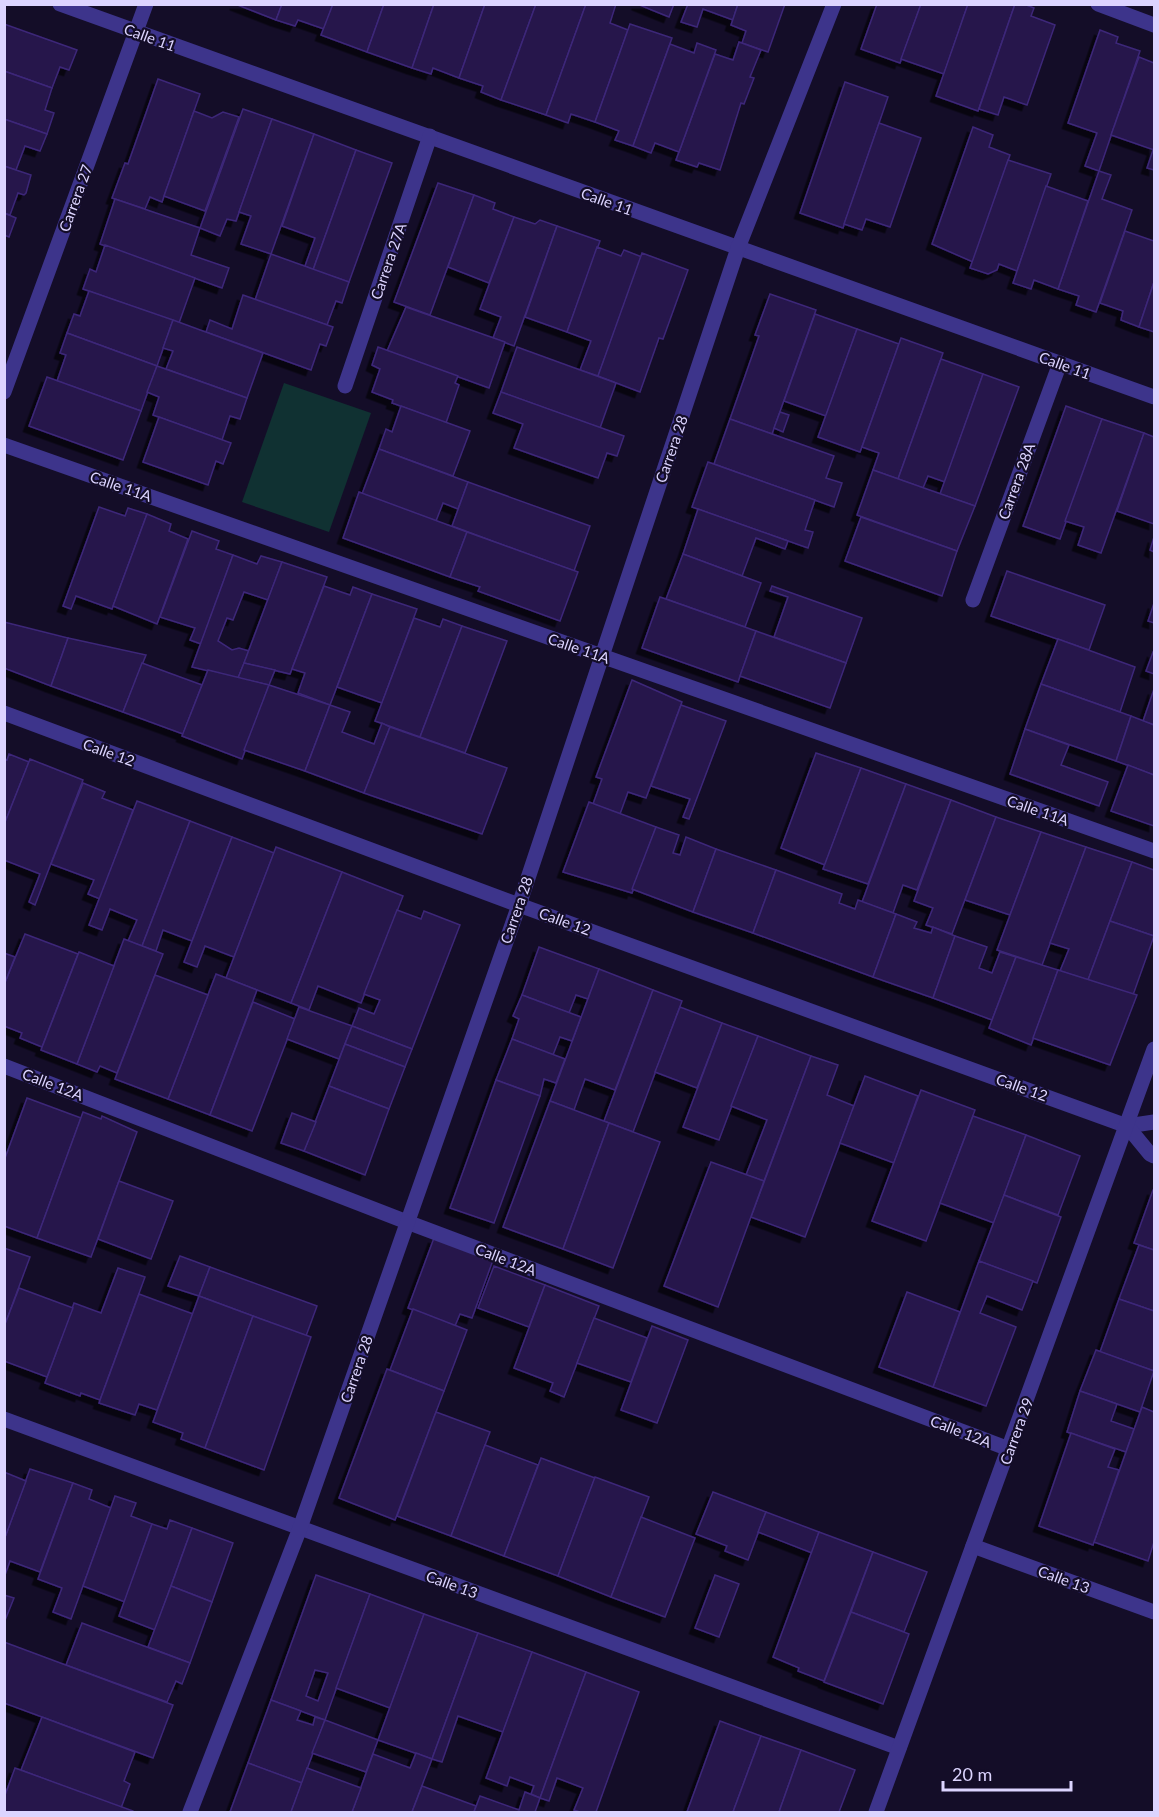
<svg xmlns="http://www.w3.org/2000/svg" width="1159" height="1817" font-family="Lato,sans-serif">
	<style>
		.green { fill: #103132 }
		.building { fill: #25174b; stroke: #3d2779; stroke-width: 1.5; fill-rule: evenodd; filter: url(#shadow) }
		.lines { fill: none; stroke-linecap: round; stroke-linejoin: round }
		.minor { stroke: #3d348b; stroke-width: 15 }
		.labels { text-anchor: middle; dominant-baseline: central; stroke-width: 4.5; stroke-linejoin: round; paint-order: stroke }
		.street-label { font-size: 15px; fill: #dcd4ff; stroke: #140d28 }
	</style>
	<defs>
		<filter id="shadow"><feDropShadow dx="-5.5" dy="5.5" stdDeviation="0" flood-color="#0009"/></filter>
	</defs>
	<rect width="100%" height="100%" fill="#140d28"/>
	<polygon class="green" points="284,383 371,413 329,532 242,502"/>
	<g class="building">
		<polygon points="235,4 282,4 276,20"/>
		<polygon points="282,4 333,4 324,29 298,20 295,26 276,20"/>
		<polygon points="333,4 384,4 367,52 321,35"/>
		<polygon points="384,4 434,4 412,68 367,52"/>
		<polygon points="434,4 485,4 459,78 433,68 431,74 412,68"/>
		<polygon points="485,4 536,4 501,100 481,92 483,86 459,78"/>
		<polygon points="536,4 586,4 546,115 501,100"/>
		<polygon points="586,4 616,4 610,23 628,30 595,122 571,114 568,123 546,115"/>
		<polygon points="637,4 674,4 669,17"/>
		<polygon points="688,4 738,4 733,20 703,9 697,27 681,22"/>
		<polygon points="738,4 785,4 768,52 742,43 746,31 731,25"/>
		<polygon points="877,4 921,4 900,63 861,49"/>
		<polygon points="921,4 968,4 944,74 901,59"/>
		<polygon points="968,4 1015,4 978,111 936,96"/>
		<polygon points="1015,4 1024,4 1034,8 1031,16 1055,25 1027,105 1004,97 998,115 979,109"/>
		<polygon points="4,24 77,50 69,70 60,67 52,88 4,71"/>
		<polygon points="630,24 672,38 633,146 615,140 619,131 595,122"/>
		<polygon points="1100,30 1118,37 1116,43 1140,51 1099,171 1085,166 1097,133 1068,123"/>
		<polygon points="739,42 761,50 750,77 754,78 744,104 741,103 720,170 699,163 697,167 676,160 715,54 733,60"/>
		<polygon points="697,43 716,50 679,152 655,143 651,153 633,146 670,44 694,53"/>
		<polygon points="1139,57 1154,63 1154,150 1111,135"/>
		<polygon points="4,71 52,88 45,110 54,113 47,134 4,119"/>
		<polygon points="158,79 200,94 162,202 150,197 145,209 112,198 125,163 128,164"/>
		<polygon points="845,82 888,97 843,228 800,213"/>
		<polygon points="243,109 272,119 236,221 227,219 220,236 200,228"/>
		<polygon points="194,111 212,118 223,112 239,117 205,211 164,196"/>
		<polygon points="4,119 47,134 40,151 25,146 16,170 4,166"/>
		<polygon points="272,119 314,134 271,254 241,244 251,216 239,212"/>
		<polygon points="879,123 921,138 890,227 866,219 862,230 844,224"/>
		<polygon points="973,127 993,135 989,147 1010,155 973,262 932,244"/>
		<polygon points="314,134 356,150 313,270 305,266 315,238 282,226"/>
		<polygon points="1154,147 1154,170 1147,168"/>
		<polygon points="356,150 392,163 349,282 313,270"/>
		<polygon points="1008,160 1051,174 1017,271 999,264 997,270 988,274 970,268"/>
		<polygon points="4,166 31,175 26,193 24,195 18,193 10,215 4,213"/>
		<polygon points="1099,171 1111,175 1102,199 1132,210 1096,312 1076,305 1079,296 1058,289"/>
		<polygon points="438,183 474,195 430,315 394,302"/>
		<polygon points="1046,186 1088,201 1058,289 1034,280 1031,289 1013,283"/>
		<polygon points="474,195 495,203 493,209 514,217 489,283 448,267"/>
		<polygon points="115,199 200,228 191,255 229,268 222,288 100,244"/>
		<polygon points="4,213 16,218 9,237 4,235"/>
		<polygon points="514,217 535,224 540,220 557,226 514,346 493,338 501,317 480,309"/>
		<polygon points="557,226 600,241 567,332 525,317"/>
		<polygon points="1125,231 1154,241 1154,282 1139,327 1121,320 1123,311 1100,303"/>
		<polygon points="105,245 195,278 179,323 83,289 90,269 96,272"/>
		<polygon points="597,247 621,256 624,250 642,257 598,376 580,370 591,341 567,332"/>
		<polygon points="642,253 688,270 663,339 659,338 640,392 598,376"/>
		<polygon points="271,254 349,282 342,303 336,301 327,325 255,300"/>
		<polygon points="1154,282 1154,332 1139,327"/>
		<polygon points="89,291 173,320 157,366 67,333 74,314 80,316"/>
		<polygon points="770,294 816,310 772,434 730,419 759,336 755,335"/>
		<polygon points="243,295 333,327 326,346 320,344 311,370 206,332 210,320 232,329"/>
		<polygon points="406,307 505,342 489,388 387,351"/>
		<polygon points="815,314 857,329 826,416 784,401"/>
		<polygon points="173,320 263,353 247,398 166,369 173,351 163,348"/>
		<polygon points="857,329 899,344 860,452 818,437"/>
		<polygon points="67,333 157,366 141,411 57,381 66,355 60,353"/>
		<polygon points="901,338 943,353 898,479 873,470 879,453 862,447"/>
		<polygon points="378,347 458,376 455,383 459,385 446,423 395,404 392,403 393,400 372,392 380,369 372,365"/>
		<polygon points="517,347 616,383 600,428 501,392"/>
		<polygon points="941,359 983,374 945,482 928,476 923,488 898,479"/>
		<polygon points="157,366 247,398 240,419 230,416 222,440 153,415 159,397 147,392"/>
		<polygon points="983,374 1019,387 975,506 940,494"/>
		<polygon points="47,377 141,411 123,460 29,426"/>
		<polygon points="501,392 624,436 617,456 607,453 598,478 514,448 523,424 493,413"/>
		<polygon points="401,406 470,431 453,476 379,449 386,429 392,432"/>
		<polygon points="1066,406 1102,419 1060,539 1023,526"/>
		<polygon points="780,412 789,415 783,432 774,428"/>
		<polygon points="159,417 231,443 223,464 216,461 208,485 143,462"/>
		<polygon points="730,419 834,456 826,478 842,483 834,507 714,464"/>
		<polygon points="1102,419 1144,433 1101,553 1078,545 1084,527 1065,521"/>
		<polygon points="1144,433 1154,437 1154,524 1117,511"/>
		<polygon points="379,449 468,482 458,509 443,503 436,521 362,494"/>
		<polygon points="708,462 815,500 805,530 813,532 808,548 692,507"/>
		<polygon points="873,470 975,506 957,551 857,515"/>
		<polygon points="468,482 590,526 574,571 452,526"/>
		<polygon points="359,492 467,532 450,577 343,538"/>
		<polygon points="99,507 125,516 128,508 147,514 112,609 76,596 71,609 63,606"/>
		<polygon points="698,509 788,541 785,549 756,538 742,576 683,554"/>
		<polygon points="147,514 171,524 169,531 188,539 157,624 113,606"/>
		<polygon points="861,517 957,551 942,596 845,561"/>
		<polygon points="192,531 219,541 216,549 233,555 201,644 190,640 195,628 160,617"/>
		<polygon points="467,532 578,572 560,621 478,591 480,587 450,577"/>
		<polygon points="1154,537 1154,552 1150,550"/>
		<polygon points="683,554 761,583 745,627 666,599"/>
		<polygon points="233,555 257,564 261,556 282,562 268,600 244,592 233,620 227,618 218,641 232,650 239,648 249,651 238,678 192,667"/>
		<polygon points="282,562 327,577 290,674 244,663"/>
		<polygon points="1007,571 1105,605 1089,650 991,616"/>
		<polygon points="324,586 350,595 353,587 372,594 330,705 298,693 305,673 292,669"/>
		<polygon points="772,586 862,618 846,663 774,637 788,597 770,591"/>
		<polygon points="372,594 417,609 382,703 337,687"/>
		<polygon points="660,597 756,631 738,682 642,648"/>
		<polygon points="1154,603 1154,623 1148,621"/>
		<polygon points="414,618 440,627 443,619 462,626 420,737 375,721"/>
		<polygon points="4,622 68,638 51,686 4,668"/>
		<polygon points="462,626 507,641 465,753 420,737"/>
		<polygon points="756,631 846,663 830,708 740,676"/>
		<polygon points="68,638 146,655 123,712 51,686"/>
		<polygon points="1058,639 1135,667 1120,712 1041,684"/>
		<polygon points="1153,652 1154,653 1154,674 1146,671"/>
		<polygon points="142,663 202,685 183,734 123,712"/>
		<polygon points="244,663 275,670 269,685 238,678"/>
		<polygon points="208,670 269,685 242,759 182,736"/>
		<polygon points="632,680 682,702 646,798 628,792 620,814 593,804 602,779 596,777"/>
		<polygon points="1041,684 1131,716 1116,761 1025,729"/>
		<polygon points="269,685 330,705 305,771 244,750"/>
		<polygon points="1154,689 1154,725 1143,721"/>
		<polygon points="330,705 350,712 342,732 374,744 382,723 390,727 364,793 305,771"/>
		<polygon points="681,705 726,721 689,819 683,817 690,799 651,786"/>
		<polygon points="1131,716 1154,725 1154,775 1116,761"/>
		<polygon points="390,727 507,768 482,834 364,793"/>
		<polygon points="1025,729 1069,745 1061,765 1108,782 1099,806 1010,774"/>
		<polygon points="816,753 861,768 825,865 781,848"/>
		<polygon points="9,754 29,762 4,825 4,759 7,760"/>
		<polygon points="30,759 83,780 35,905 29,902 40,874 4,860 4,825"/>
		<polygon points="1128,765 1154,775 1154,826 1111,811"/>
		<polygon points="861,768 906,784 868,884 823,869"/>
		<polygon points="83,783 105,792 102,798 133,810 100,899 88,894 94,880 51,864"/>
		<polygon points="906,784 951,800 917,890 903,885 893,913 862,902"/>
		<polygon points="951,800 996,817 952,934 926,925 933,908 914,901"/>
		<polygon points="137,801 190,821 142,946 128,941 137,920 110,909 102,930 89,925"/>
		<polygon points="589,802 656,827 632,893 563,872"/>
		<polygon points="996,817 1041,832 1010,915 965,900"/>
		<polygon points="190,821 232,837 192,941 163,930 156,951 142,946"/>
		<polygon points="656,827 679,835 673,853 680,855 686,837 716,849 693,912 632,889"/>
		<polygon points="1041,832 1086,847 1042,965 997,950"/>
		<polygon points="232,837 274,853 234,957 205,946 197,967 184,962"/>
		<polygon points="276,847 342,872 291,1003 226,978"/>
		<polygon points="1086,847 1132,862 1088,980 1060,971 1069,949 1050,943"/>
		<polygon points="716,849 776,870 753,933 693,912"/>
		<polygon points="1132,862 1154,870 1154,936 1110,921"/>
		<polygon points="776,870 842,894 839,903 855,909 858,900 896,914 873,977 753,933"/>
		<polygon points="342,872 403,896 361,1003 318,986 309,1010 291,1003"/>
		<polygon points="397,910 421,919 424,911 460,925 412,1049 352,1026 359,1008 374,1014 380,1000 364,994"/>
		<polygon points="896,914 917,922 914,928 931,933 933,927 955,936 933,998 873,977"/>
		<polygon points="1110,921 1154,936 1133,995 1088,980"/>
		<polygon points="25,934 78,954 42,1047 20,1038 22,1033 4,1026 4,985"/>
		<polygon points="955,936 987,947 979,968 992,973 1000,952 1016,957 992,1020 933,998"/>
		<polygon points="124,939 163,954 117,1073 100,1066 97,1072 77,1064"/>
		<polygon points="539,947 599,969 588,999 576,995 569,1013 522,995"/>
		<polygon points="79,952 114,966 77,1064 41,1050"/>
		<polygon points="4,953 15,957 4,985"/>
		<polygon points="1016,957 1058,970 1031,1045 989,1028"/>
		<polygon points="599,969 653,990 615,1090 585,1079 574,1110 550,1101"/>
		<polygon points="1058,970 1137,995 1110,1065 1033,1038"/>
		<polygon points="216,974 257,990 210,1115 168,1099"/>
		<polygon points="155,975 208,995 168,1099 115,1079"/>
		<polygon points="653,990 682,1001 633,1132 604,1121"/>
		<polygon points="522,995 581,1017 572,1041 560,1037 553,1055 512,1039 519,1019 513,1016"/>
		<polygon points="253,1002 295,1019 252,1131 210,1115"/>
		<polygon points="299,1007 352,1026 339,1059 287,1039"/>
		<polygon points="680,1007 722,1023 697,1088 655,1072"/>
		<polygon points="722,1023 758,1036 719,1140 683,1127"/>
		<polygon points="352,1026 412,1049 405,1067 345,1044"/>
		<polygon points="758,1036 811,1056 764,1181 746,1175 767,1120 731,1106"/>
		<polygon points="512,1039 565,1059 556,1083 544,1079 540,1096 496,1080"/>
		<polygon points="345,1044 405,1067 389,1109 329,1086"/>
		<polygon points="811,1056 838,1065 827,1095 854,1106 805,1237 751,1217"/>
		<polygon points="865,1076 918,1096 894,1163 840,1143"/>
		<polygon points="496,1080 540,1096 494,1223 450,1208"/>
		<polygon points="329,1086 389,1109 365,1175 304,1151"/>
		<polygon points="921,1090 975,1110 926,1241 872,1221"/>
		<polygon points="27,1098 81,1118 37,1238 4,1226 4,1161"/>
		<polygon points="550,1101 609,1123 563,1249 503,1227"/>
		<polygon points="83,1112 101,1119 102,1116 137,1132 91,1257 37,1238"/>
		<polygon points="292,1113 316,1122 304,1151 281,1143"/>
		<polygon points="973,1116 1026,1135 994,1223 940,1203"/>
		<polygon points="609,1123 660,1142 613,1268 563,1249"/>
		<polygon points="1026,1135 1080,1156 1058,1215 1004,1195"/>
		<polygon points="711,1162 764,1181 718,1307 664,1286"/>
		<polygon points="119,1181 173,1201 151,1259 98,1239"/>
		<polygon points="1153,1190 1154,1190 1154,1250 1134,1243"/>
		<polygon points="1004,1195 1061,1217 1037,1283 979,1261"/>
		<polygon points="434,1238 493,1260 472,1318 460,1314 455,1326 408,1308"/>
		<polygon points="1139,1245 1154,1250 1154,1311 1119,1299"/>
		<polygon points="4,1248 30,1257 4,1327"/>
		<polygon points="180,1256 210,1267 199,1296 168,1286"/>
		<polygon points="979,1261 1033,1281 1022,1310 987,1296 980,1313 1016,1327 986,1406 933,1387"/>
		<polygon points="494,1266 545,1285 529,1327 478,1308"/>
		<polygon points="210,1267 317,1306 306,1336 199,1296"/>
		<polygon points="118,1268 145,1277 100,1400 81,1393 80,1396 45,1383 74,1303 101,1313"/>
		<polygon points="545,1285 599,1306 564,1397 550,1391 553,1383 514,1368"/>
		<polygon points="19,1288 73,1308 47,1377 4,1361 4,1327"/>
		<polygon points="907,1292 960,1312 933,1387 879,1367"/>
		<polygon points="139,1294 193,1314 157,1410 139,1404 135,1415 99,1403"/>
		<polygon points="199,1296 253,1316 205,1448 181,1439 183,1433 153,1422"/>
		<polygon points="1119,1299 1154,1311 1154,1371 1100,1352"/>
		<polygon points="413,1309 467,1330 444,1391 390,1370"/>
		<polygon points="253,1316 311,1337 264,1470 205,1448"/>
		<polygon points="594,1318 647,1338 631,1382 577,1363"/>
		<polygon points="652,1326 688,1340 657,1423 621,1410"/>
		<polygon points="1096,1350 1154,1371 1140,1412 1080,1391"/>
		<polygon points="387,1369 444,1391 395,1520 339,1498"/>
		<polygon points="1080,1391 1117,1404 1111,1421 1134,1429 1126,1452 1067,1432"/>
		<polygon points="1142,1407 1154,1412 1154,1542 1148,1561 1094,1542"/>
		<polygon points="436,1412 490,1432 451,1536 397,1516"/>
		<polygon points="1071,1433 1115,1449 1108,1467 1119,1470 1093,1545 1039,1526"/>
		<polygon points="485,1445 538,1465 504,1556 451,1536"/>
		<polygon points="541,1458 595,1478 558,1576 504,1556"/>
		<polygon points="30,1469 73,1483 40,1572 10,1561 4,1578 4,1540"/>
		<polygon points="4,1472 26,1481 4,1540"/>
		<polygon points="595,1477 649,1497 611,1597 558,1576"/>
		<polygon points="73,1483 92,1490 89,1499 111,1508 71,1619 53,1612 62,1588 38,1579"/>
		<polygon points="713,1492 766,1512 748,1560 725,1551 727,1546 696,1534"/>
		<polygon points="115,1496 136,1503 131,1516 152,1524 125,1602 83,1586"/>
		<polygon points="766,1512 819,1532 812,1553 758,1532"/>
		<polygon points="641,1517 695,1538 665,1617 611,1597"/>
		<polygon points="170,1520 192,1528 155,1630 119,1616 152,1524 167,1529"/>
		<polygon points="192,1528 233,1543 212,1602 171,1586"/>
		<polygon points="819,1532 873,1552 824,1681 798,1671 799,1668 773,1657"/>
		<polygon points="873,1552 927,1572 904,1632 851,1612"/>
		<path d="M316 1575 370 1594 325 1720 271 1700ZM315 1670 328 1673 318 1701 306 1696Z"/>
		<polygon points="715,1575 739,1584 719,1637 695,1628"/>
		<polygon points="171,1586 212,1602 190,1663 148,1647"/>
		<polygon points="370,1594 424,1614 390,1708 336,1688"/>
		<polygon points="4,1595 14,1598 4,1623"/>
		<polygon points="851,1612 909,1634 883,1704 824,1682"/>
		<polygon points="424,1614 478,1633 432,1759 378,1740"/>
		<polygon points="82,1623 190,1663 182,1684 176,1681 167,1702 66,1665"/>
		<polygon points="478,1633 532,1652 503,1732 458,1716 442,1762 432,1759"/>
		<polygon points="4,1642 173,1705 153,1758 4,1703"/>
		<polygon points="532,1652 586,1672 540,1798 531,1794 534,1786 510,1777 507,1786 486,1778"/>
		<polygon points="586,1672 639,1692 596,1812 580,1812 574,1810 583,1788 557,1778 549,1801 540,1798"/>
		<polygon points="271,1700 301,1711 297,1720 313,1725 315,1717 325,1720 302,1783 248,1763"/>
		<polygon points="42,1717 135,1752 124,1781 130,1784 121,1808 21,1770"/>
		<polygon points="325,1720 378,1740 366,1772 312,1753"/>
		<polygon points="720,1721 761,1736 733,1812 687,1812"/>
		<polygon points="761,1736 801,1750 779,1812 733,1812"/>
		<polygon points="801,1750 855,1770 839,1812 779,1812"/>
		<polygon points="416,1753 432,1759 412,1812 352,1812 373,1754 410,1768"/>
		<polygon points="248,1763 302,1783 291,1812 230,1812"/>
		<polygon points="15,1768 133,1811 133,1812 4,1812 4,1798"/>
		<polygon points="307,1768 361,1788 352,1812 291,1812"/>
		<polygon points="422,1786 476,1806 474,1812 412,1812"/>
		<polygon points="525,1792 540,1798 535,1812 474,1812 480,1796 519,1810"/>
	</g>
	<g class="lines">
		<g class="minor">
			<polyline points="60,4 1154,397"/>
			<polyline points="1098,4 1154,25"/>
			<polyline points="345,386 430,136"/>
			<polyline points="4,392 146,4"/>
			<polyline points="4,445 1154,851"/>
			<polyline points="973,600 1060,363"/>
			<polyline points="4,713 519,905 1127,1126 1154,1122"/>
			<polyline points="4,1066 407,1222 1009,1449"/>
			<polyline points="1127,1126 1150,1154 1154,1156"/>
			<polyline points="4,1419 899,1748"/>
			<polyline points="973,1546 1154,1612"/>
			<polyline points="190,1812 300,1528 519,905 738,248 834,4"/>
			<polyline points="876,1812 1154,1049"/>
		</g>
	</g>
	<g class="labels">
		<g class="street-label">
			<text transform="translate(150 37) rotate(20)">Calle 11</text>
			<text transform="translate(75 198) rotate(-70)">Carrera 27</text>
			<text transform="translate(607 201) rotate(20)">Calle 11</text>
			<text transform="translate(388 261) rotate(-71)">Carrera 27A</text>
			<text transform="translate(1065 365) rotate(20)">Calle 11</text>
			<text transform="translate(671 449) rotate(-71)">Carrera 28</text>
			<text transform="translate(1016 481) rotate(-70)">Carrera 28A</text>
			<text transform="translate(121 486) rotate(19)">Calle 11A</text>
			<text transform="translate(579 648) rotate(19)">Calle 11A</text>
			<text transform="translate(109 752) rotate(20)">Calle 12</text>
			<text transform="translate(1038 810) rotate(19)">Calle 11A</text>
			<text transform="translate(516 910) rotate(-71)">Carrera 28</text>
			<text transform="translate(565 921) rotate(20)">Calle 12</text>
			<text transform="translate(53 1084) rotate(21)">Calle 12A</text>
			<text transform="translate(1022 1087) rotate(20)">Calle 12</text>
			<text transform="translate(506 1259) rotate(21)">Calle 12A</text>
			<text transform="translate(356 1369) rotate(-71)">Carrera 28</text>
			<text transform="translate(961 1431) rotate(21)">Calle 12A</text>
			<text transform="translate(1016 1431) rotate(-70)">Carrera 29</text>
			<text transform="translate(1064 1579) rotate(20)">Calle 13</text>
			<text transform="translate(452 1584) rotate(20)">Calle 13</text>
		</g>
	</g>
	<rect width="1159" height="1817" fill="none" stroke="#dcd4ff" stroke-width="12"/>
	<path d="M943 1781v9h128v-9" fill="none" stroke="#dcd4ff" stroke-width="3"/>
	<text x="952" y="1781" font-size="18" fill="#dcd4ff" stroke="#140d28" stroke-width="4.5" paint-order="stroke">20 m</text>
</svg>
